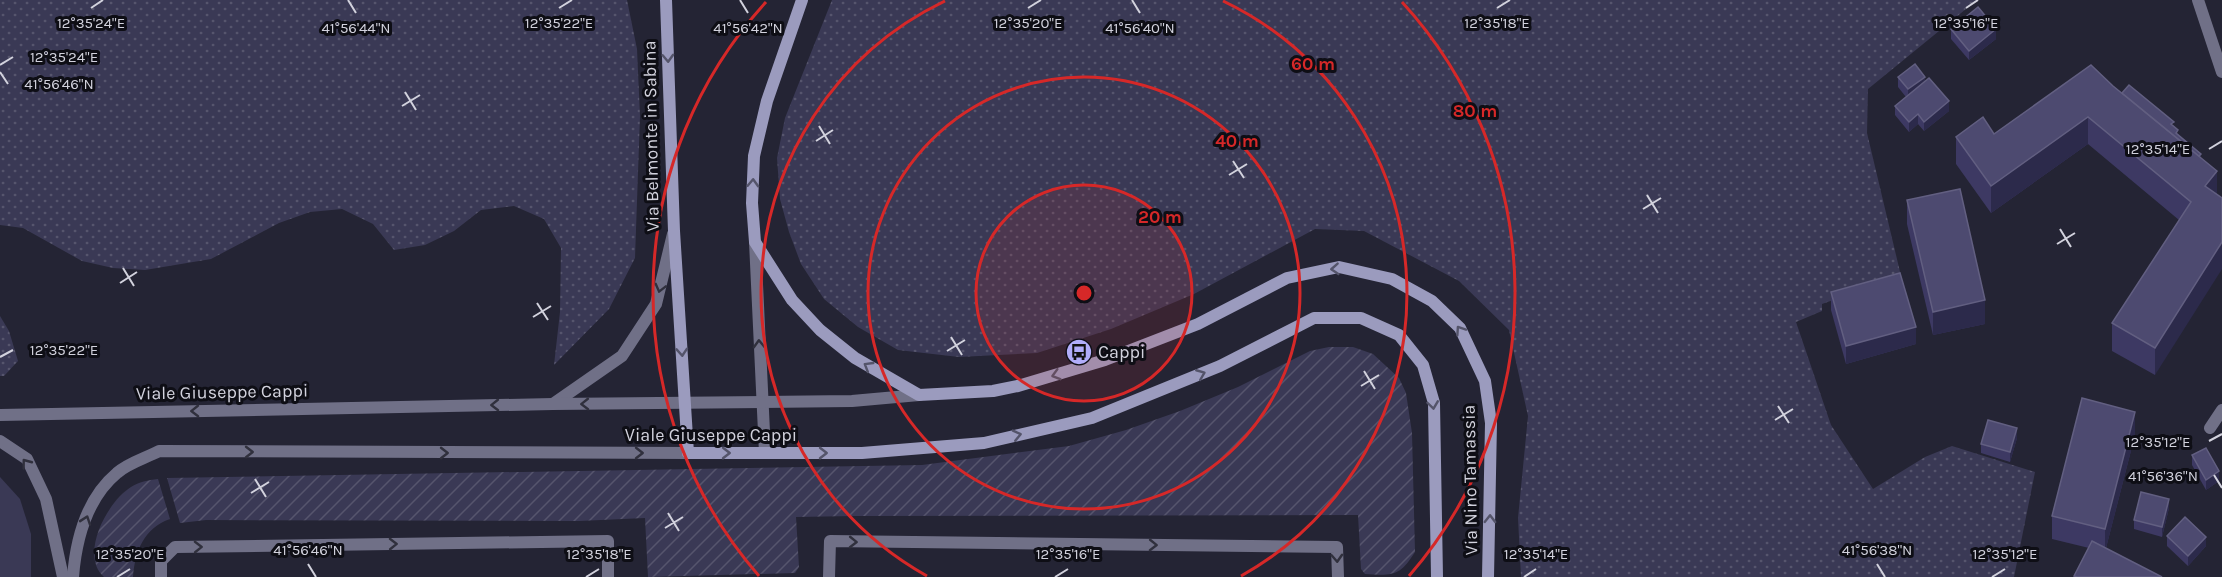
<svg xmlns="http://www.w3.org/2000/svg" width="2222" height="577" font-family="Karla,sans-serif">
	<style>
		.grass { fill: url(#grass-dots) }
		.park { fill: #3a3955 }
		.garden { fill: url(#garden-furrows) }
		.lines { fill: none; stroke-linecap: round; stroke-linejoin: round }
		.street { stroke: #707087; stroke-width: 12 }
		.secondary { stroke: #9b9bbe; stroke-width: 12 }
		.wall { fill: #3d3963 }
		.shaded-wall { fill: #2c2a4b }
		.building { fill: #4d4a70; stroke: #625f81; stroke-width: 1.5 }
		.oneway { stroke: #54546a }
		.oneway2 { stroke: #30303d }
		.ticks { fill: none; stroke: #d2d2dd; stroke-width: 2 }
		.ring { fill: none; stroke: #d62828; stroke-width: 3 }
		.labels { text-anchor: middle; dominant-baseline: central; stroke-width: 6; stroke-linejoin: round; paint-order: stroke }
		.street-label { font-size: 18px; fill: #d2d2dd; stroke: #0e0e15 }
		.poi-label { font-size: 18px; fill: #d2d2dd; stroke: #0e0e15; text-anchor: start }
		.ticks-label { font-size: 15px; text-anchor: middle; fill: #d2d2dd; stroke: #0e0e15; stroke-width: 6; stroke-linejoin: round; paint-order: stroke }
		.centre { fill: #d62828; stroke: #0e0e15; stroke-width: 3 }
		.ring-label { font-size: 18px; text-anchor: middle; font-weight: bold; fill: #d62828; stroke: #0e0e15; stroke-width: 6; stroke-linejoin: round; paint-order: stroke }
	</style>
	<defs>
		<pattern id="grass-dots" width="8" height="8" patternUnits="userSpaceOnUse" patternTransform="scale(1.5)"><rect width="8" height="8" fill="#3a3955"/><path d="M2 2h.1M6 6h.1" fill="none" stroke="#56556d" stroke-width="1.8" stroke-linecap="round"/></pattern>
		<pattern id="garden-furrows" width="10" height="10" patternUnits="userSpaceOnUse" patternTransform="scale(1.5)"><rect width="10" height="10" fill="#3a3955"/><path d="M-1 1l2-2M0 10L10 0M9 11l2-2" fill="none" stroke="#56556d"/></pattern>
	</defs>
	<rect width="100%" height="100%" fill="#242434"/>
	<g class="grass">
		<polygon points="0,0 627,0 637,49 640,116 635,258 609,309 554,365 560,312 561,248 544,219 514,206 481,210 454,231 425,245 394,250 373,224 342,209 310,212 279,223 211,259 145,270 113,268 82,261 23,228 0,225"/>
		<polygon points="832,0 1977,0 1868,89 1867,133 1901,276 1822,304 1822,311 1796,322 1831,425 1873,489 1925,457 1952,446 2035,472 2014,577 1521,577 1518,518 1528,416 1509,330 1459,281 1364,231 1315,229 1194,294 1111,329 1037,353 959,357 898,350 858,327 824,299 801,264 789,232 780,199 777,158 785,118"/>
		<polygon points="0,316 9,331 18,361 4,376 0,376"/>
	</g>
	<polygon class="park" points="0,477 20,499 31,534 31,577 0,577"/>
	<g class="garden">
		<path d="M1329 347H1353L1373 354 1399 378 1406 393 1412 433 1415 552C1400 576 1393 576 1365 574L1361 569 1358 515 854 516 796 517 799 567 795 573 648 577 645 518 579 521 206 520 180 523 167 478 922 465 1069 446 1126 430 1180 411 1238 387 1310 351Z"/>
		<path d="M158 479 170 519C144 528 135 551 133 577H104C79 555 107 502 131 487 139 482 148 480 158 479Z"/>
	</g>
	<g class="lines">
		<g class="street">
			<polyline points="2198,0 2222,72"/>
			<polyline points="755,242 765,453"/>
			<polyline points="553,404 622,356 656,304 673,234"/>
			<polyline points="0,415 553,404 852,401 919,395"/>
			<polyline points="2210,428 2222,410"/>
			<polyline points="0,441 27,459 46,499 63,577"/>
			<path d="M73 577C76 539 87 498 117 473 128 463 146 458 159 451L688 453"/>
			<polyline points="161,577 161,561 175,547 608,541 608,577"/>
			<polyline points="829,577 830,541 1337,547 1338,577"/>
		</g>
		<g class="secondary">
			<polyline points="666,0 674,231 688,453 862,453 984,443 1092,418 1220,366 1314,318 1361,318 1399,335 1423,365 1434,403 1437,577"/>
			<polyline points="802,0 767,101 754,156 752,203 755,242 792,300 820,330 855,358 919,395 993,391 1018,386 1105,360 1198,324 1287,278 1339,267 1392,279 1432,301 1460,328 1485,381 1491,423 1488,577"/>
		</g>
	</g>
	<g class="wall">
		<polygon points="1951,29 1996,39 1969,60 1951,39"/>
		<polygon points="1898,77 1925,82 1949,111 1924,131 1918,124 1909,132 1895,115 1895,106 1906,97 1898,87"/>
		<polygon points="2113,86 2122,93 2174,127 2178,135 2201,154 2155,375 2112,351 2112,323 2179,220 2088,144 1991,213 1956,164 1956,137 1994,134"/>
		<polygon points="1907,200 1985,324 1933,335 1907,224"/>
		<polygon points="1831,292 1916,344 1846,364 1831,310"/>
		<polygon points="2135,435 2106,548 2162,577 2074,577 2089,548 2052,539 2052,516"/>
		<polygon points="2017,438 2010,462 1981,453 1981,444"/>
		<polygon points="2192,455 2219,481 2206,490 2192,465"/>
		<polygon points="2169,508 2162,537 2134,529 2134,520"/>
		<polygon points="2167,536 2206,546 2188,566 2167,546"/>
	</g>
	<g class="shaded-wall">
		<polygon points="1996,29 1996,39 1969,60 1969,51"/>
		<polygon points="1925,77 1925,86 1908,99 1908,89"/>
		<polygon points="1949,101 1949,111 1924,131 1924,122"/>
		<polygon points="1918,114 1918,124 1909,132 1909,122"/>
		<polygon points="2088,117 2088,144 1991,213 1991,186"/>
		<polygon points="2217,171 2217,198 2205,186"/>
		<polygon points="2222,242 2222,269 2155,375 2155,348"/>
		<polygon points="1985,300 1985,324 1933,335 1933,312"/>
		<polygon points="1916,327 1916,344 1846,364 1846,346"/>
		<polygon points="2135,412 2135,435 2105,552 2105,529"/>
		<polygon points="2017,428 2017,438 2010,462 2010,452"/>
		<polygon points="2219,471 2219,481 2206,490 2206,480"/>
		<polygon points="2169,499 2169,508 2162,537 2162,527"/>
		<polygon points="2206,537 2206,546 2188,566 2188,556"/>
	</g>
	<g class="building">
		<polygon points="1978,7 1996,29 1969,51 1951,29"/>
		<polygon points="1915,64 1925,77 1908,89 1898,77"/>
		<polygon points="2091,65 2113,86 2217,171 2205,186 2222,198 2222,242 2155,348 2112,323 2191,202 2088,117 1991,186 1956,137 1983,117 1994,134"/>
		<polygon points="1929,78 1949,101 1924,122 1918,114 1909,122 1895,106"/>
		<polygon points="2129,85 2174,122 2171,124 2178,130 2176,133 2201,154 2199,156 2122,93"/>
		<polygon points="1960,189 1985,300 1933,312 1907,200"/>
		<polygon points="1900,273 1916,327 1846,346 1831,292"/>
		<polygon points="2082,398 2135,412 2105,529 2052,516"/>
		<polygon points="1988,420 2017,428 2010,452 1981,444"/>
		<polygon points="2206,448 2219,471 2206,480 2192,455"/>
		<polygon points="2141,492 2169,499 2162,527 2134,520"/>
		<polygon points="2185,517 2206,537 2188,556 2167,536"/>
		<polygon points="2092,541 2162,577 2077,577 2074,576"/>
	</g>
	<defs><path id="oneway-chevron" d="M-2-3.5L2.5 0L-2 3.5" fill="none" stroke-width="1.6" stroke-linecap="round" stroke-linejoin="round" transform="scale(1.5)"/></defs>
	<g class="oneway">
		<use href="#oneway-chevron" transform="translate(668 58) rotate(88)"/>
		<use href="#oneway-chevron" transform="translate(753 183) rotate(-88)"/>
		<use href="#oneway-chevron" transform="translate(1335 269) rotate(176)"/>
		<use href="#oneway-chevron" transform="translate(1460 330) rotate(-124)"/>
		<use href="#oneway-chevron" transform="translate(682 352) rotate(86)"/>
		<use href="#oneway-chevron" transform="translate(868 366) rotate(-149)"/>
		<use href="#oneway-chevron" transform="translate(1201 374) rotate(-22)"/>
		<use href="#oneway-chevron" transform="translate(1056 375) rotate(164)"/>
		<use href="#oneway-chevron" transform="translate(1433 405) rotate(82)"/>
		<use href="#oneway-chevron" transform="translate(1017 435) rotate(-13)"/>
		<use href="#oneway-chevron" transform="translate(726 453)"/>
		<use href="#oneway-chevron" transform="translate(823 453)"/>
		<use href="#oneway-chevron" transform="translate(1490 519) rotate(-89)"/>
	</g>
	<g class="oneway2">
		<use href="#oneway-chevron" transform="translate(660 288) rotate(104)"/>
		<use href="#oneway-chevron" transform="translate(759 344) rotate(-92)"/>
		<use href="#oneway-chevron" transform="translate(585 404) rotate(179)"/>
		<use href="#oneway-chevron" transform="translate(495 405) rotate(179)"/>
		<use href="#oneway-chevron" transform="translate(195 411) rotate(179)"/>
		<use href="#oneway-chevron" transform="translate(249 452)"/>
		<use href="#oneway-chevron" transform="translate(444 453)"/>
		<use href="#oneway-chevron" transform="translate(639 453)"/>
		<use href="#oneway-chevron" transform="translate(26 463) rotate(-127)"/>
		<use href="#oneway-chevron" transform="translate(86 520) rotate(-71)"/>
		<use href="#oneway-chevron" transform="translate(853 542) rotate(1)"/>
		<use href="#oneway-chevron" transform="translate(393 544) rotate(-1)"/>
		<use href="#oneway-chevron" transform="translate(1153 545) rotate(1)"/>
		<use href="#oneway-chevron" transform="translate(198 547) rotate(-1)"/>
		<use href="#oneway-chevron" transform="translate(1337 558) rotate(87)"/>
	</g>
	<path class="ticks" d="M348 0 356 13M740 0 748 13M1132 0 1140 13M91 8 103 0M559 8 572 0M1028 8 1041 0M1497 8 1510 0M1966 8 1978 0M0 65 13 57M0 72 8 84M405 92 416 110M402 106 420 95M819 126 830 144M816 141 833 130M2209 149 2222 141M1233 161 1244 178M1229 175 1247 164M1647 195 1658 213M1643 209 1661 198M2060 229 2071 247M2057 244 2075 233M123 268 134 286M120 283 137 272M537 303 548 320M533 317 551 306M951 337 962 355M947 351 965 340M0 357 13 350M1364 371 1375 389M1361 386 1379 375M1778 406 1789 423M1775 420 1793 409M2209 441 2222 434M2214 475 2222 488M255 479 266 497M251 493 269 482M668 513 679 531M665 528 683 517M308 564 316 577M1877 564 1885 577M117 577 130 569M586 577 599 569M1055 577 1068 569M1524 577 1536 569M1992 577 2005 569"/>
	<circle cx="1084" cy="293" r="108" fill="#d62828" fill-opacity=".12"/>
	<g class="ring">
		<circle cx="1084" cy="293" r="108"/>
		<circle cx="1084" cy="293" r="216"/>
		<path d="M927 576A324 324 0 0 1 945 1M1223 1A324 324 0 0 1 1241 576"/>
		<path d="M759 576A431 431 0 0 1 766 2M1402 2A431 431 0 0 1 1409 576"/>
	</g>
	<defs>
		<g id="bus-disc" transform="scale(1.35)"><circle r="9.5" fill="#b1adfa" stroke="#0e0e15"/><path d="M-5-6H5V4H4V6H2V4H-2V6H-4V4H-5ZM-3.5-4V0h7V-4ZM-3.5 1.2v1.5H-2V1.2ZM2 1.2v1.5H3.5V1.2Z" fill="#111"/></g>
	</defs>
	<g fill-rule="evenodd">
		<use href="#bus-disc" x="1079" y="352"/>
	</g>
	<g class="labels">
		<g class="street-label">
			<text transform="translate(651 136) rotate(-91)">Via Belmonte in Sabina</text>
			<text transform="translate(222 392) rotate(-1)">Viale Giuseppe Cappi</text>
			<text x="711" y="435">Viale Giuseppe Cappi</text>
			<text transform="translate(1470 480) rotate(-91)">Via Nino Tamassia</text>
		</g>
		<g class="poi-label">
			<text x="1098" y="352">Cappi</text>
		</g>
	</g>
	<g class="ticks-label">
		<text x="91" y="28">12°35'24"E</text>
		<text x="559" y="28">12°35'22"E</text>
		<text x="1028" y="28">12°35'20"E</text>
		<text x="1497" y="28">12°35'18"E</text>
		<text x="1966" y="28">12°35'16"E</text>
		<text x="1140" y="33">41°56'40"N</text>
		<text x="356" y="33">41°56'44"N</text>
		<text x="748" y="33">41°56'42"N</text>
		<text x="64" y="62">12°35'24"E</text>
		<text x="59" y="89">41°56'46"N</text>
		<text x="2158" y="154">12°35'14"E</text>
		<text x="64" y="355">12°35'22"E</text>
		<text x="2158" y="447">12°35'12"E</text>
		<text x="2163" y="481">41°56'36"N</text>
		<text x="308" y="555">41°56'46"N</text>
		<text x="1877" y="555">41°56'38"N</text>
		<text x="130" y="559">12°35'20"E</text>
		<text x="599" y="559">12°35'18"E</text>
		<text x="1068" y="559">12°35'16"E</text>
		<text x="1536" y="559">12°35'14"E</text>
		<text x="2005" y="559">12°35'12"E</text>
	</g>
	<circle cx="1084" cy="293" r="9" class="centre"/>
	<g class="ring-label">
		<text x="1313" y="70">60 m</text>
		<text x="1475" y="117">80 m</text>
		<text x="1237" y="147">40 m</text>
		<text x="1160" y="223">20 m</text>
	</g>
</svg>
